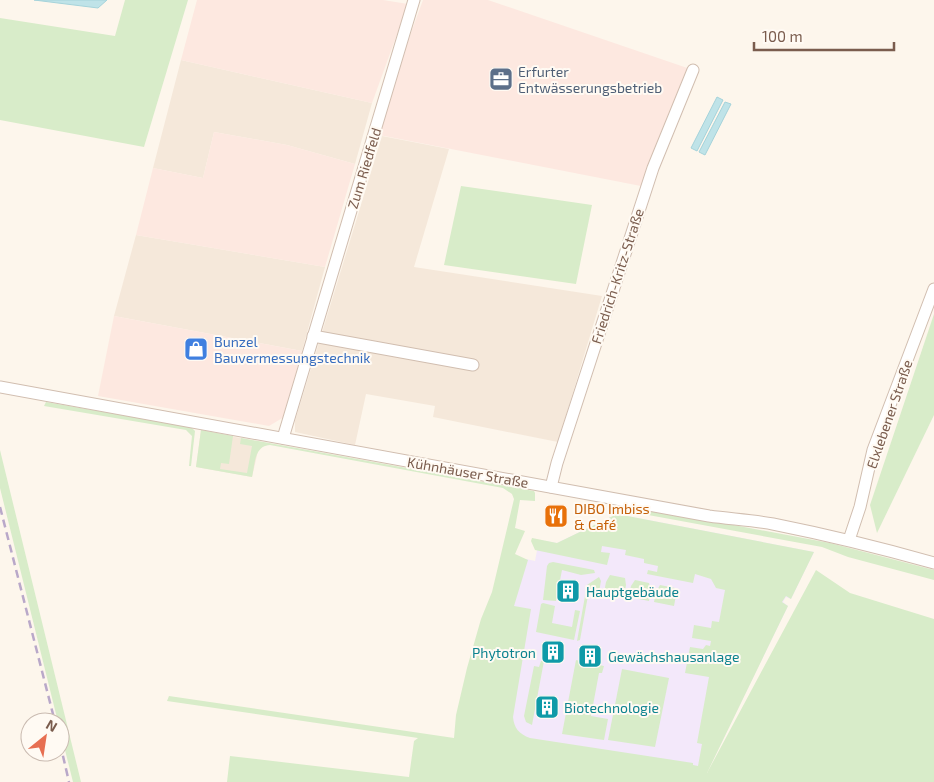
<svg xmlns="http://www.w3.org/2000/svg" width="934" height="782" font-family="'Exo 2',sans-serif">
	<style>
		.residential { fill: #f5e8da }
		.commercial { fill: #fde8e0 }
		.education { fill: #f3e8fa }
		.green { fill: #d8ecc9 }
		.water { fill: #bfe3e8; stroke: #a5d3da }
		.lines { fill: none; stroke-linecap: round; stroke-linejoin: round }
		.minor-casing { stroke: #d1beb0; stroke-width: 13 }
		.minor { stroke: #fff; stroke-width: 11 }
		.rail { stroke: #b9a8c9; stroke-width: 2.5; stroke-dasharray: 8 5; stroke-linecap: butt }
		.labels { text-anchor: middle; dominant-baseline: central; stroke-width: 4; stroke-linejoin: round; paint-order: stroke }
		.service-label { font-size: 14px; fill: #4e5e75; stroke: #fffaf3; text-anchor: start }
		.street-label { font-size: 14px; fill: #7a5c4d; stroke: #fffaf3 }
		.shop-label { font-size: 14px; fill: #366cbe; stroke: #fffaf3; text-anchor: start }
		.food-label { font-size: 14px; fill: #c56008; stroke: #fffaf3; text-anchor: start }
		.culture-label { font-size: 14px; fill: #0d838f; stroke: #fffaf3; text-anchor: start }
	</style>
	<rect width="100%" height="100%" fill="#fdf6ec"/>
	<g class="residential">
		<polygon points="181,60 372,103 355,164 287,145 214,132 203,178 153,168"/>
		<polygon points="382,136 449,149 414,267 602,296 558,442 433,417 435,406 366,394 355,445 295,432 295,421"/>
		<polygon points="136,235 325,267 302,351 114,316"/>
		<polygon points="201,430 260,442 252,477 196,467"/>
	</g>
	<g class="commercial">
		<polygon points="197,0 383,0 408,4 372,103 181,60"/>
		<polygon points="423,0 488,0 699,72 646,187 374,134"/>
		<polygon points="214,132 287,145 355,164 325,267 136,235 153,168 203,178"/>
		<polygon points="114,316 302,351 284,417 269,426 98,396"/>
	</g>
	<polygon class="education" points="617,514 814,552 791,599 786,597 783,602 788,606 702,782 678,782 472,736 526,559 535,561 539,540 557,543"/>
	<g class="green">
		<polygon points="125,0 188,0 144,147 0,120 0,18 115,36"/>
		<polygon points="461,186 592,205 576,284 444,265"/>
		<polygon points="934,314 934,415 877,533 870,505"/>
		<polygon points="46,402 191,427 195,431 191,466 189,466 192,436 186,430 44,406"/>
		<path d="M201 430 233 436 229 464 221 463 220 469 247 473 252 446 240 444 241 438 534 491 535 493V501L520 500 515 528 525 531 515 554 528 560 514 606 531 609 513 717C514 728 519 734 530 738L693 763V765L698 766 702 744 697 743 709 677 685 673 690 647 703 649 706 645 710 646 711 641 692 638 694 625 711 628 712 621 719 622 725 590 716 588 711 579 695 574 693 583 647 574 648 570 657 572 658 566 644 563V559L625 555 626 550 602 546 601 552 610 553 607 565 535 550 531 541 532 538 557 543 617 514 814 552 791 599 786 596 782 602 788 606 707 773 816 570 850 593 934 619V782H227L230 756 409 777 414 741 418 738 167 701 169 696 454 738 456 715 467 668 481 619 492 592 514 499 512 494 503 488 270 445C254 446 255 464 252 477L196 467Z"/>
		<polygon points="0,450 81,782 73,782 60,730 60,722 58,722 0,488"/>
		<polygon points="627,505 830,543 934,570 934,580 848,557 822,547 621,510"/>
		<polygon points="553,562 594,570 595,573 581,575 562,570 556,601 543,600 547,566 549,563"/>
		<polygon points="610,575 625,578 626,585 624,596 604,593 606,582"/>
		<polygon points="599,577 601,581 599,592 589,590 580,640 577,641 587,585"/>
		<polygon points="635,580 649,583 651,591 649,601 629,597 631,586"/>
		<polygon points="660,585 675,588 676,595 674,606 654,602 656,592"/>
		<polygon points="543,603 555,606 552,623 572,627 575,610 580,611 574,640 536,632 541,604"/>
		<polygon points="576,660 585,662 585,666 589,667 590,663 604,666 602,673 599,673 591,716 608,719 604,740 562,734"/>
		<polygon points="541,661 544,661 532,725 526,722 524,716 534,666 539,667"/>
		<polygon points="622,669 669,678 655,747 608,740"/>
	</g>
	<g class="water">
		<polygon points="34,0 107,0 98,8"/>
		<polygon points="717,97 723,100 697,151 691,148"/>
		<polygon points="725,102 731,104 705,155 699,152"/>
	</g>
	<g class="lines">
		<g class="minor-casing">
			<g id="minor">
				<polyline points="313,336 473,365"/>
				<path d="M0 387 709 516C730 519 752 520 773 524 828 535 881 548 934 563"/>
				<polyline points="283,438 414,0"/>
				<polyline points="551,487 557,463 653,168 693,70"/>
				<polyline points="849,540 860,507 873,450 934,289"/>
			</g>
		</g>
		<use href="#minor" class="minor"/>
		<g class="rail">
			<polyline points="0,507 55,722"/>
			<polyline points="60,743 69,782"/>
		</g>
	</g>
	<defs>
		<g id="office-square" transform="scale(1.25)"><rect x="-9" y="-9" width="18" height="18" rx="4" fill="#5c6f8a" stroke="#fffaf3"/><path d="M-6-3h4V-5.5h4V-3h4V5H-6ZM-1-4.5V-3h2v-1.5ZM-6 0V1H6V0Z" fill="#fff"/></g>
		<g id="shop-square" transform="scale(1.25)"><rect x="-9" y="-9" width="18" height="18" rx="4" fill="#3f7fe0" stroke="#fffaf3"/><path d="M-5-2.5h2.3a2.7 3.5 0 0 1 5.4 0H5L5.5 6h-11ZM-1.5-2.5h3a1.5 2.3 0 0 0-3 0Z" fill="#fff"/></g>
		<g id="restaurant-square" transform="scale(1.25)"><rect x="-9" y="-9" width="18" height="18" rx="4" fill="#e8710a" stroke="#fffaf3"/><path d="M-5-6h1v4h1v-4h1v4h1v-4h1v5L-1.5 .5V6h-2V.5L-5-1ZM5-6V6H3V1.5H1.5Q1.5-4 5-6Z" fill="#fff"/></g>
		<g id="building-square" transform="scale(1.25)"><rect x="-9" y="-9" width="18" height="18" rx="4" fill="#0f9aa8" stroke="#fffaf3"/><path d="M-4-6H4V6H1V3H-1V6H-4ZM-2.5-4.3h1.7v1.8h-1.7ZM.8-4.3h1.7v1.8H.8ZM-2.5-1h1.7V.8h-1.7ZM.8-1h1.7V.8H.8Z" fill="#fff"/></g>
	</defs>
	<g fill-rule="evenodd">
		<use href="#office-square" x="501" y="79"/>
		<use href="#shop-square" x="196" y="349"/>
		<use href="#restaurant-square" x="556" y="516"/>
		<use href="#building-square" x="568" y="591"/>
		<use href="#building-square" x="553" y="652"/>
		<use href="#building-square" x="590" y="656"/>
		<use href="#building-square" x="547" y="707"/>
	</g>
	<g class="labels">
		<g class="service-label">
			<text x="518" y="71">Erfurter<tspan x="518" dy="16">Entwässerungsbetrieb</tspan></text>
		</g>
		<g class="street-label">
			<text transform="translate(364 168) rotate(-73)">Zum Riedfeld</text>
			<text transform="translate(617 276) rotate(-72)">Friedrich-Kritz-Straße</text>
			<text transform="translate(889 414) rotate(-71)">Elxlebener Straße</text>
			<text transform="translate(468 472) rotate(10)">Kühnhäuser Straße</text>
		</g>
		<g class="shop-label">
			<text x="214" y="341">Bunzel<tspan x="214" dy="16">Bauvermessungstechnik</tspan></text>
		</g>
		<g class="food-label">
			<text x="574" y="508">DIBO Imbiss<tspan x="574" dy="16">&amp; Café</tspan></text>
		</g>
		<g class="culture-label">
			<text x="586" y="591">Hauptgebäude</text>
			<text x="536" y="652" text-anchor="end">Phytotron</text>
			<text x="608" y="656">Gewächshausanlage</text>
			<text x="564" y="707">Biotechnologie</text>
		</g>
	</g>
	<g transform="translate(45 737) rotate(30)"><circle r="24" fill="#fffaf3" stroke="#cabbb1"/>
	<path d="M0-4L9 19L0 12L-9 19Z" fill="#e76f51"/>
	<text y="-8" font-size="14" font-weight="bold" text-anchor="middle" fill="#7a5c4d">N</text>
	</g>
	<path d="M754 42v8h140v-8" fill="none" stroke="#7a5c4d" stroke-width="2.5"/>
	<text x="762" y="42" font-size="15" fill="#7a5c4d" stroke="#fffaf3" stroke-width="4" paint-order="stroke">100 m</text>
</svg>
